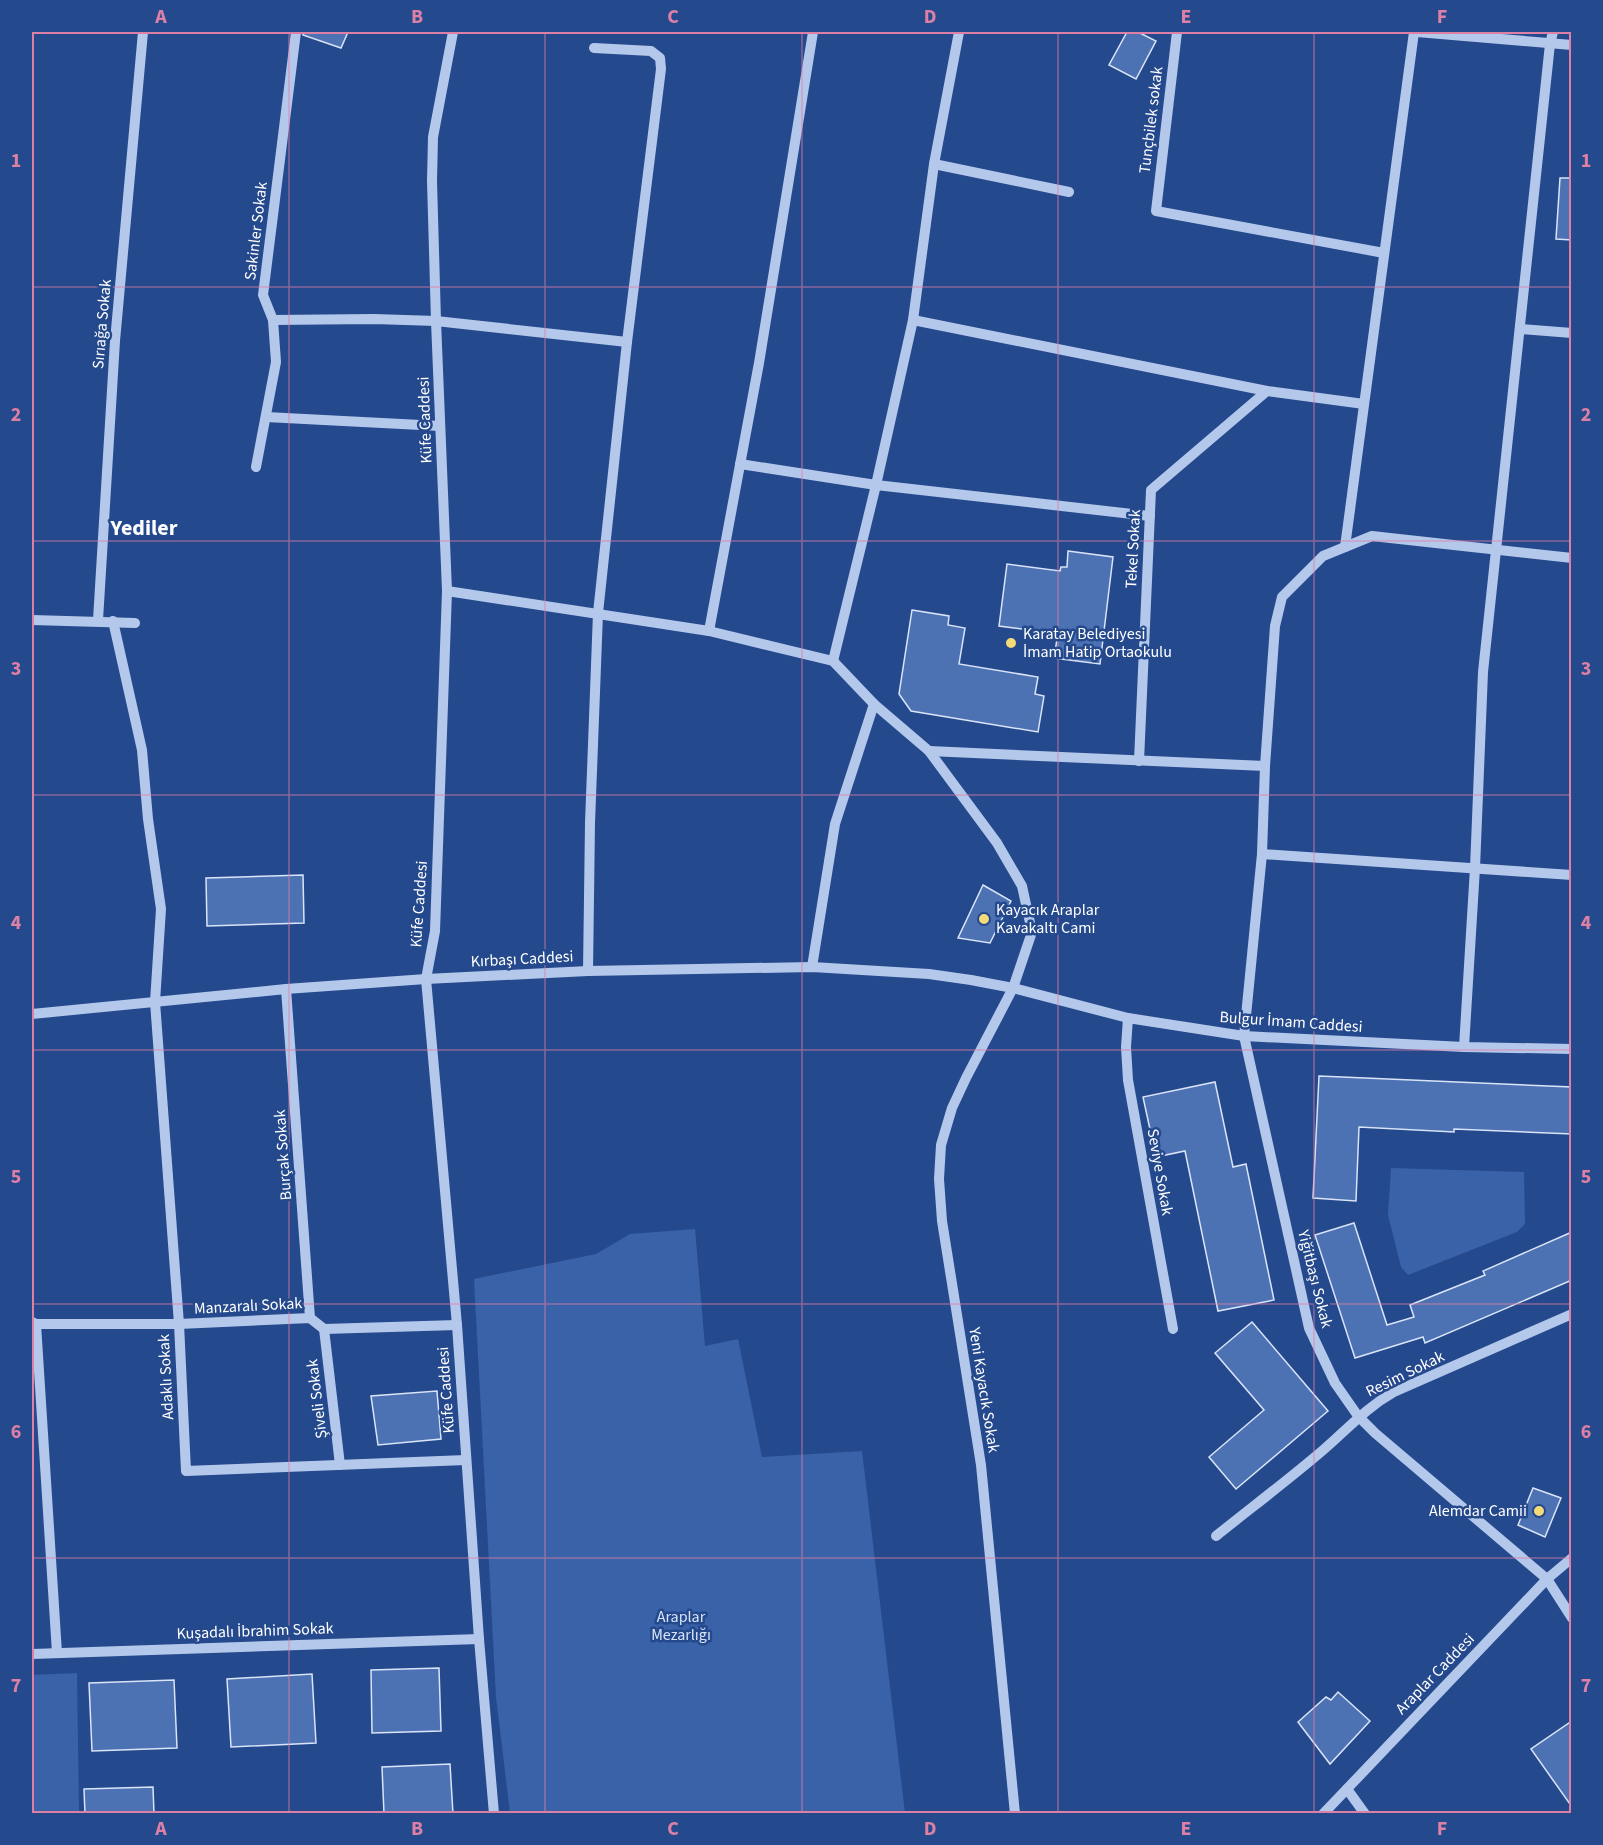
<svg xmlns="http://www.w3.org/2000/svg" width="1603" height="1845" font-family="'Source Sans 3',sans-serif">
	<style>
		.green { fill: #3962a9 }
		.building { fill: #4d72b3; stroke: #d9e4f8; stroke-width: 1.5 }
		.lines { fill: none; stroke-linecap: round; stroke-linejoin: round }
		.minor { stroke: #b4c8eb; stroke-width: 10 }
		.grid { fill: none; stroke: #dd80a5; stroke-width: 1.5; stroke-opacity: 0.55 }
		.poi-dot { fill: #f5db78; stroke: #25498d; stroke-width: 2 }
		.labels { text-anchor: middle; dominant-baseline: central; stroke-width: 5; stroke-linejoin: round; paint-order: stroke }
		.street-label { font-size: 16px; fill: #fff; stroke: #25498d }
		.poi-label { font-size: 16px; fill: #fff; stroke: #25498d; text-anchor: start }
		.park-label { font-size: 16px; fill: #d9e4f8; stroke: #25498d }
		.district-label { font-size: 22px; font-weight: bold; fill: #fff; stroke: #25498d }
		.neatline { fill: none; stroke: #dd80a5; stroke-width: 2 }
		.grid-label { font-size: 20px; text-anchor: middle; font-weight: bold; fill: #dd80a5 }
	</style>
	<rect width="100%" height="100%" fill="#25498d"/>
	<g class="green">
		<polygon points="1391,1168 1524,1172 1525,1224 1517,1232 1408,1275 1401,1267 1388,1215"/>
		<polygon points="695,1229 705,1346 738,1339 762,1457 862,1451 905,1813 510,1813 496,1697 474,1279 596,1254 630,1234"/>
		<polygon points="77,1673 79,1813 32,1813 32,1675"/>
	</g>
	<g class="building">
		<polygon points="303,32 348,32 341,48 303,35"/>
		<polygon points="1127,32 1138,32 1156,41 1136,79 1109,65"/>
		<polygon points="1560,178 1572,178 1572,240 1556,239"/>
		<polygon points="1068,551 1113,557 1100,664 1054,658 1057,639 1052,638 1053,633 999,626 1007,564 1060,571 1061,567 1067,567"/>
		<polygon points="912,610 949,616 948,625 965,628 959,664 1038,677 1035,694 1044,696 1038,732 911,711 899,694"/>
		<polygon points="303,875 304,923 207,926 206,878"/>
		<polygon points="983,885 1011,901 990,943 958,938"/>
		<polygon points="1319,1076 1572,1087 1572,1134 1454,1129 1454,1132 1359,1127 1356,1201 1313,1198"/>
		<polygon points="1215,1082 1233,1167 1246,1164 1274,1300 1218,1311 1185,1151 1156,1157 1143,1097"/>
		<polygon points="1354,1223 1387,1325 1414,1317 1410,1305 1485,1275 1483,1271 1572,1232 1572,1280 1425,1343 1423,1337 1355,1358 1315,1235"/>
		<polygon points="1252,1322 1328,1411 1236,1489 1209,1457 1264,1410 1215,1353"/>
		<polygon points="437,1391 441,1439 378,1445 371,1396"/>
		<polygon points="1533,1488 1561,1498 1545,1537 1518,1525"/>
		<polygon points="439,1668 441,1731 372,1733 371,1670"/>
		<polygon points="312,1674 316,1743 231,1747 227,1679"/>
		<polygon points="174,1680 177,1748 92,1751 89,1683"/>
		<polygon points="1338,1692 1370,1721 1330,1764 1298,1722 1326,1697 1331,1700"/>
		<polygon points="1572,1721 1572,1807 1531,1749"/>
		<polygon points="450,1764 453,1814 384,1814 382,1767"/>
		<polygon points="153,1787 154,1814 85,1814 84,1789"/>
	</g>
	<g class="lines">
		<g class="minor">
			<polyline points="453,32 433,137 432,181 436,321 447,591 435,931 426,979 457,1325 479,1639 494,1814"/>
			<polyline points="1177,32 1156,211 1384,253"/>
			<polyline points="1417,32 1572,45"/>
			<polyline points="934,164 1069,192"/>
			<polyline points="273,320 374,319 436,321 627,342"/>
			<polyline points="913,320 1267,391 1364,404"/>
			<polyline points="1520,329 1572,333"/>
			<polyline points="266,417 440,426"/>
			<polyline points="740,464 876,485 1150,516"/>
			<polyline points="256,467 276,362 273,320 263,295 296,32"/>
			<polyline points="1345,547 1414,32"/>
			<polyline points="1572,558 1372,536 1323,556 1282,597 1275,626 1265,766 1262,854 1244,1036 1309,1328 1335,1383 1358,1416 1375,1433 1547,1579 1572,1618"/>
			<polyline points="447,591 709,631 833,661 874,704 929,751 997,843 1022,886 1032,932 1013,988 966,1078 952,1108 941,1145 939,1179 942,1221 981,1465 1015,1814"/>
			<polyline points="32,620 135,623"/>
			<polyline points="98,620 115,341 143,32"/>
			<polyline points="113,621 142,750 148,819 161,909 155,1002 179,1324 186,1471 466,1460"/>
			<polyline points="709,631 759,363 813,32"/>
			<polyline points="833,661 876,485 913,320 934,164 959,32"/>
			<polyline points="929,751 1265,766"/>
			<polyline points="1139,761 1151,490 1267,391"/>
			<polyline points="1262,854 1572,875"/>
			<polyline points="812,967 835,824 874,704"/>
			<polyline points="588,971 590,823 598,613 627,342 661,69 660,58 651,51 594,48"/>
			<polyline points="286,989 310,1318"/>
			<polyline points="32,1014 286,989 426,979 588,971 812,967 929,974 971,980 1013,988 1128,1018 1244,1036 1464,1047 1572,1049"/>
			<polyline points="1128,1018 1126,1047 1128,1080 1173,1329"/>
			<polyline points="1464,1047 1475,868 1483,672 1550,44 1553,32"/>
			<polyline points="32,1322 36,1324 57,1653"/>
			<polyline points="36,1324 179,1324 310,1318 324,1329 457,1325"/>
			<polyline points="324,1329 340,1465"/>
			<path d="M1216 1536C1251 1508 1288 1480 1322 1451 1348 1429 1364 1409 1394 1392L1572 1314"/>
			<polyline points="32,1654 479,1639"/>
			<polyline points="1347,1789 1365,1814"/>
			<polyline points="1323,1814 1547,1579 1572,1558"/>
		</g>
	</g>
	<path class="grid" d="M289 32V1814M545 32V1814M802 32V1814M1058 32V1814M1314 32V1814M32 287H1572M32 541H1572M32 795H1572M32 1050H1572M32 1304H1572M32 1558H1572"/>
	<g class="poi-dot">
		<circle cx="1011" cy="643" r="6"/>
		<circle cx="984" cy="919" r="6"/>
		<circle cx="1539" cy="1511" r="6"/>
	</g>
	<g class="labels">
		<g class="street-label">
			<text transform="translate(1151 120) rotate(-83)">Tunçbilek sokak</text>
			<text transform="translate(256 231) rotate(-83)">Sakinler Sokak</text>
			<text transform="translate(102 324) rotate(-85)">Sırıağa Sokak</text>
			<text transform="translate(425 420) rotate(-92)">Küfe Caddesi</text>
			<text transform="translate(1133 549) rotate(-87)">Tekel Sokak</text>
			<text transform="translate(419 904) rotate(-86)">Küfe Caddesi</text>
			<text transform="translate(522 959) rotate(-3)">Kırbaşı Caddesi</text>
			<text transform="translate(1291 1022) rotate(4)">Bulgur İmam Caddesi</text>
			<text transform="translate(283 1155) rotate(-94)">Burçak Sokak</text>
			<text transform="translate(1160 1172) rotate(80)">Seviye Sokak</text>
			<text transform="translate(1315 1279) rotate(76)">Yiğitbaşı Sokak</text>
			<text transform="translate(248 1306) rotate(-3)">Manzaralı Sokak</text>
			<text transform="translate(1405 1374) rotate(-26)">Resim Sokak</text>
			<text transform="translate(166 1377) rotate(-93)">Adaklı Sokak</text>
			<text transform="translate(446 1390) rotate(-94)">Küfe Caddesi</text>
			<text transform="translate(984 1390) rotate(81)">Yeni Kayacık Sokak</text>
			<text transform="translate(317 1399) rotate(-97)">Şiveli Sokak</text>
			<text transform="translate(255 1631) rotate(-2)">Kuşadalı İbrahim Sokak</text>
			<text transform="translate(1435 1674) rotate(-46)">Araplar Caddesi</text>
		</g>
		<g class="poi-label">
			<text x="1023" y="634">Karatay Belediyesi<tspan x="1023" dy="18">İmam Hatip Ortaokulu</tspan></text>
			<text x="996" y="910">Kayacık Araplar<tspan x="996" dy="18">Kavakaltı Cami</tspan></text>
			<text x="1527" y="1511" text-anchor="end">Alemdar Camii</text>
		</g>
		<g class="park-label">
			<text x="681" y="1617">Araplar<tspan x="681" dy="18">Mezarlığı</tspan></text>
		</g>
		<g class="district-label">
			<text x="144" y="528">Yediler</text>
		</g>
	</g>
	<rect width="1603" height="1845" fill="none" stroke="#25498d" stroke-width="66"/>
	<rect x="33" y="33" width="1537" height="1779" class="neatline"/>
	<g class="grid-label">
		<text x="161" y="23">A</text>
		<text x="417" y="23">B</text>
		<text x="673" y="23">C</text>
		<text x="930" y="23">D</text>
		<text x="1186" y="23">E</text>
		<text x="1442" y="23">F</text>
		<text x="16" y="167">1</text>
		<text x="1586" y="167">1</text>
		<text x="16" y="421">2</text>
		<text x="1586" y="421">2</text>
		<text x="16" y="675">3</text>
		<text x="1586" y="675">3</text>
		<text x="16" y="929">4</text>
		<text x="1586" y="929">4</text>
		<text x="16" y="1183">5</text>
		<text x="1586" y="1183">5</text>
		<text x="16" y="1438">6</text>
		<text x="1586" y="1438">6</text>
		<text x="16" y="1692">7</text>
		<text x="1586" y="1692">7</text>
		<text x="161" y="1835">A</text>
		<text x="417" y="1835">B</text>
		<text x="673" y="1835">C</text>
		<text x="930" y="1835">D</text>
		<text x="1186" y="1835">E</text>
		<text x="1442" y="1835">F</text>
	</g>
</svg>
